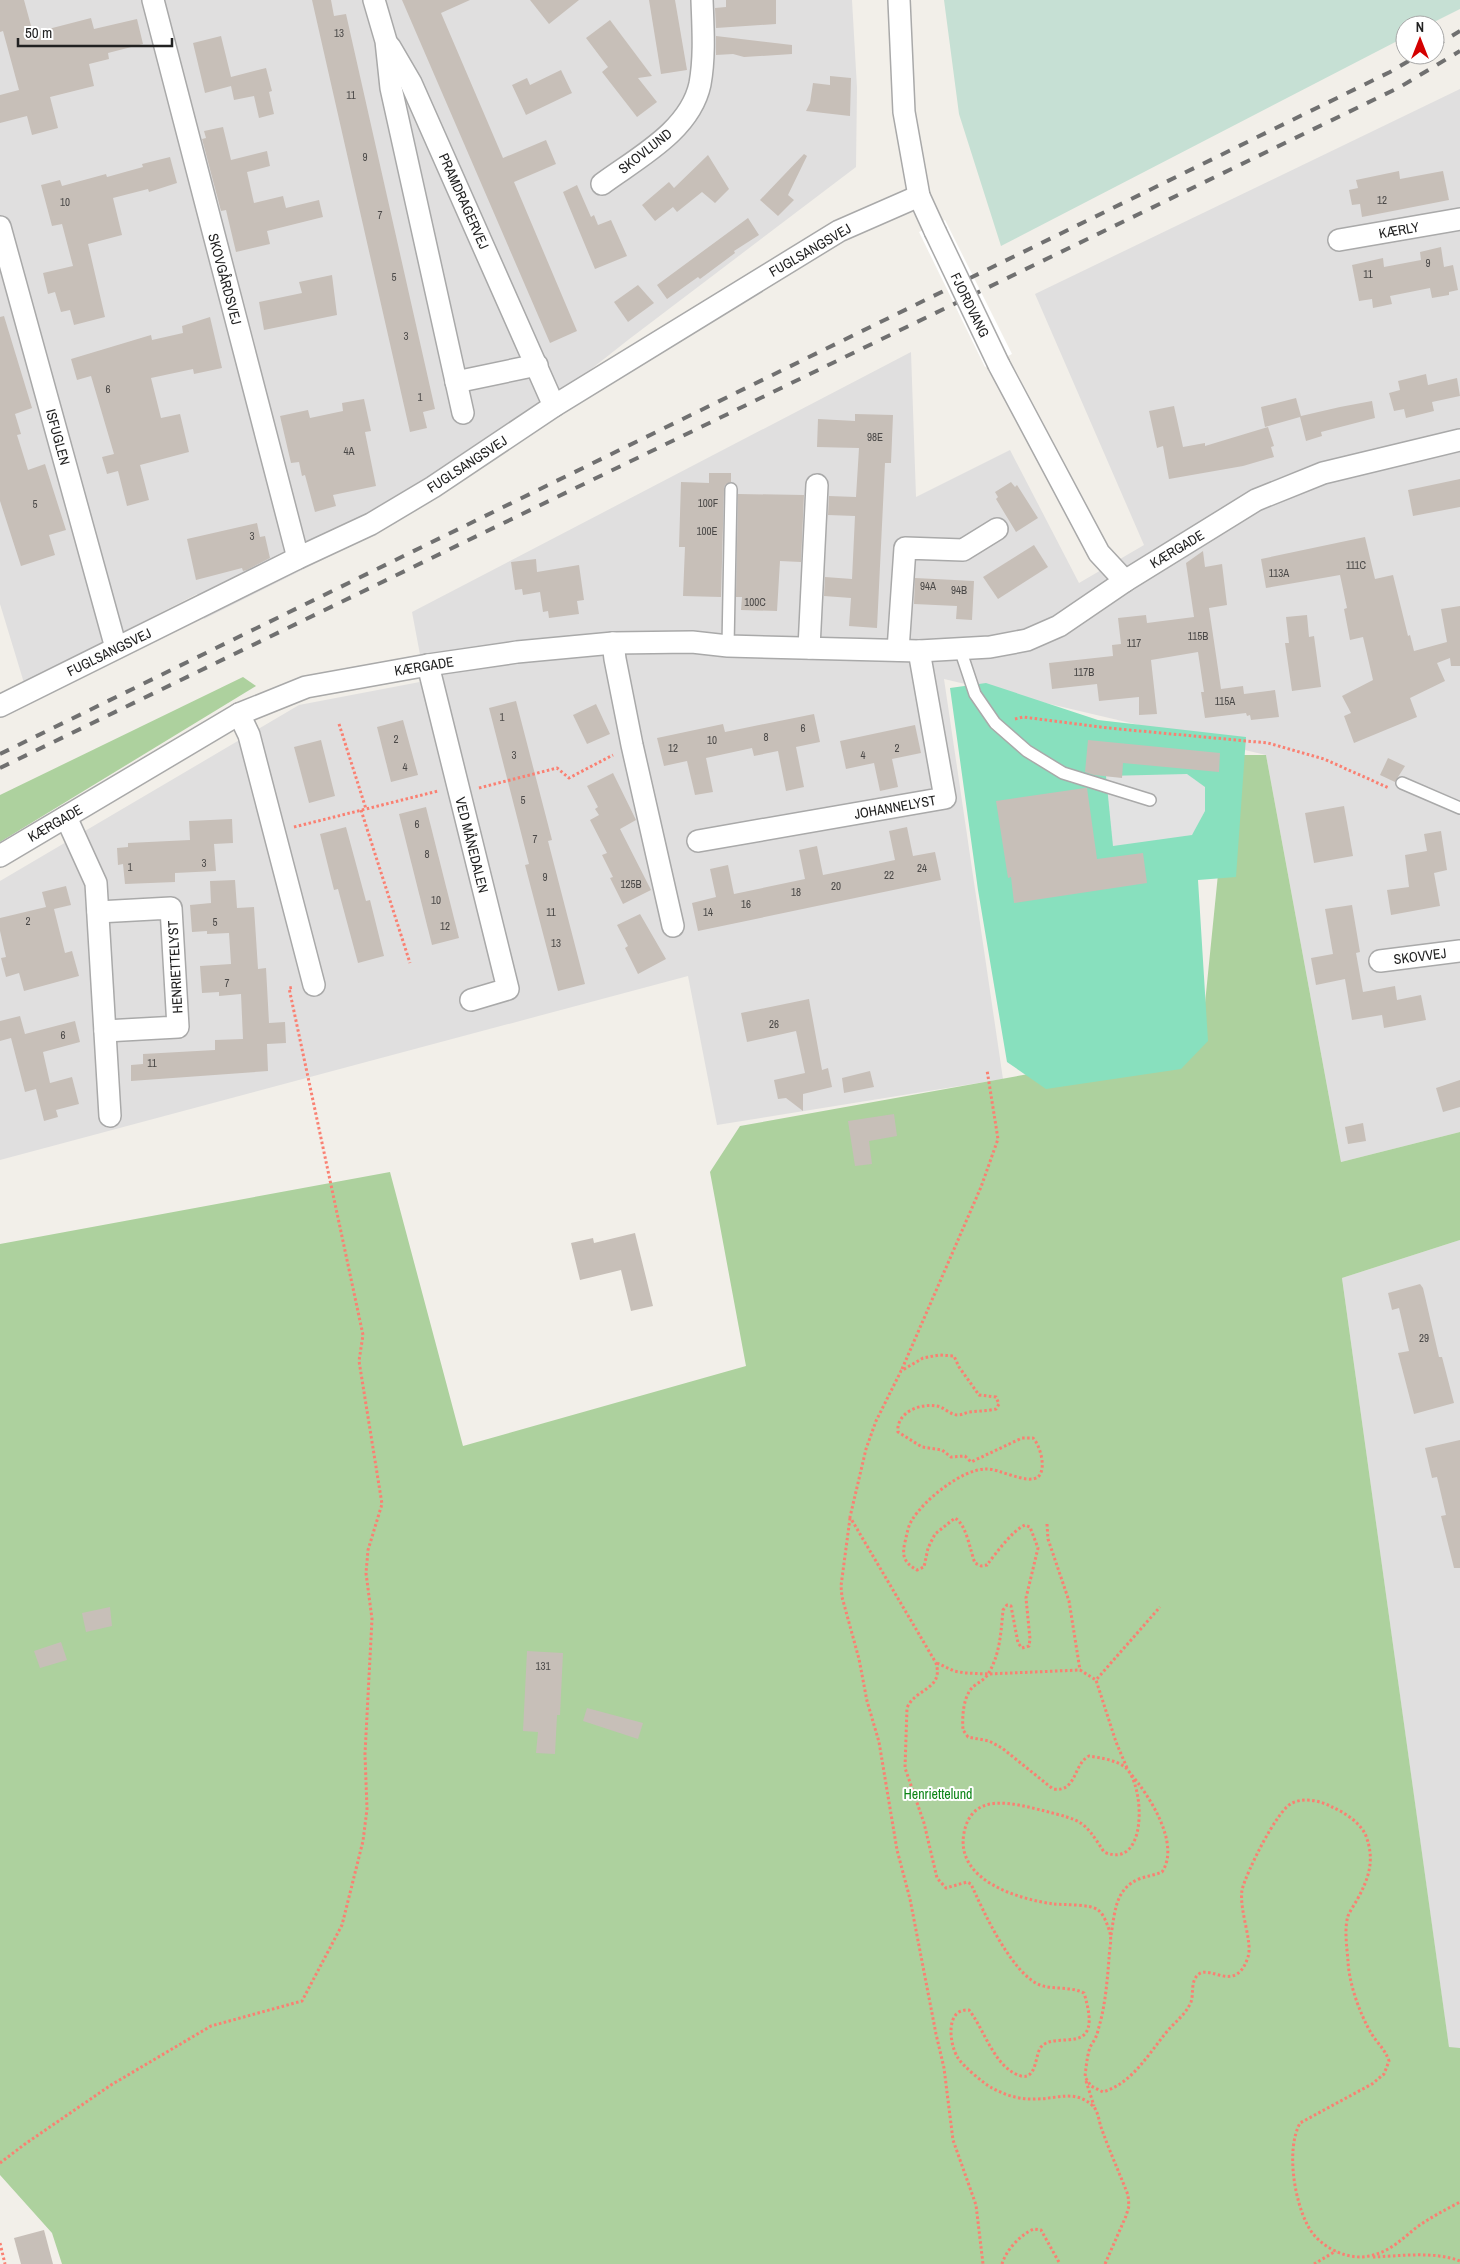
<svg xmlns="http://www.w3.org/2000/svg" width="1460" height="2264" font-family="'Archivo Narrow',sans-serif">
	<style>
		.residential { fill: #e0dfdf }
		.forest { fill: #add19e }
		.wetland { fill: #c6e0d4 }
		.pitch { fill: #88e0be }
		.parking { fill: #e2e2e2 }
		.pier { fill: #fff }
		.building { fill: #c7bfb8 }
		.lines { fill: none; stroke-linecap: round; stroke-linejoin: round }
		.lane-casing { stroke: #a9a9a9; stroke-width: 14 }
		.street-casing { stroke: #a9a9a9; stroke-width: 24 }
		.path { stroke: #fa8072; stroke-width: 3; stroke-dasharray: 2.5 2.5; stroke-linecap: butt }
		.lane { stroke: #fff; stroke-width: 11 }
		.street { stroke: #fff; stroke-width: 21 }
		.rail { stroke: #707070; stroke-width: 4; stroke-dasharray: 10 10; stroke-linecap: butt }
		.street-bridge-casing { stroke: #a9a9a9; stroke-width: 24; stroke-linecap: butt }
		.street-bridge { stroke: #fff; stroke-width: 21 }
		.labels { text-anchor: middle; dominant-baseline: central; stroke-width: 4; stroke-linejoin: round; paint-order: stroke }
		.number-label { font-size: 11px; fill: #4b4948 }
		.street-label { font-size: 14px; fill: #222; stroke: #fff }
		.park-label { font-size: 14px; fill: #0c8416; stroke: #fff }
	</style>
	<rect width="100%" height="100%" fill="#f2efe9"/>
	<g class="residential">
		<polygon points="0,0 852,0 857,88 856,167 628,340 396,523 204,619 197,594 24,683 0,604"/>
		<polygon points="1460,89 1460,1132 1341,1162 1266,755 944,679 1003,1079 717,1125 688,976 0,1160 0,881 299,705 425,681 412,612 911,352 916,497 1010,450 1079,583 1144,545 1035,294"/>
		<polygon points="1460,1240 1460,2048 1449,2048 1342,1278"/>
	</g>
	<g class="forest">
		<polygon points="243,677 256,686 0,842 0,795"/>
		<polygon points="1230,755 1266,755 1341,1162 1460,1132 1460,1240 1342,1278 1449,2047 1460,2048 1460,2264 62,2264 52,2233 0,2175 0,1244 390,1172 463,1446 746,1366 710,1172 740,1126 1201,1043"/>
	</g>
	<polygon class="wetland" points="944,0 1460,0 1460,9 1428,25 1405,25 1405,37 1001,246 959,114"/>
	<polygon class="pitch" points="986,683 1098,720 1246,737 1236,877 1198,880 1208,1041 1181,1069 1046,1089 1007,1062 978,890 950,688"/>
	<polygon class="parking" points="1187,774 1205,787 1205,811 1192,835 1113,846 1106,776"/>
	<polygon class="pier" points="945,220 1012,354 985,367 919,232"/>
	<g class="building">
		<polygon points="0,0 24,0 33,33 91,18 94,29 137,19 143,44 108,53 109,59 89,64 94,86 50,97 58,128 32,135 27,116 0,123 0,95 19,90 3,31 0,32"/>
		<polygon points="312,0 331,0 334,16 346,14 435,409 423,412 427,428 410,432"/>
		<polygon points="402,0 470,0 441,13 503,158 546,140 556,164 514,182 577,331 550,343"/>
		<polygon points="530,0 579,0 549,24"/>
		<polygon points="649,0 675,0 687,70 661,74"/>
		<polygon points="726,0 776,0 776,24 716,28 715,8 726,7"/>
		<polygon points="610,20 652,76 638,78 657,102 637,117 602,72 608,67 586,38"/>
		<polygon points="221,36 231,77 266,68 272,91 269,92 274,114 259,118 254,96 234,100 231,86 205,93 193,43"/>
		<polygon points="716,36 792,45 792,54 744,57 733,54 716,55"/>
		<polygon points="561,70 572,93 526,115 512,85 527,78 530,85"/>
		<polygon points="830,76 851,78 850,116 806,111 810,103 813,83 830,85"/>
		<polygon points="223,127 231,160 267,151 270,166 247,172 254,203 283,196 286,208 319,200 323,217 267,231 270,244 236,252 226,210 221,211 202,139 206,138 204,131"/>
		<polygon points="804,154 807,156 788,195 794,200 778,216 760,200"/>
		<polygon points="708,155 729,189 715,203 702,192 677,212 673,207 655,221 642,205 669,182 674,188"/>
		<polygon points="170,157 177,183 149,192 148,189 113,198 122,235 88,244 105,317 74,325 70,310 61,312 55,292 48,294 43,273 73,266 62,224 52,226 41,185 60,180 62,186 106,174 107,177 143,167 142,164"/>
		<polygon points="1399,171 1400,179 1443,171 1449,200 1362,217 1360,204 1352,205 1349,190 1358,188 1356,180"/>
		<polygon points="577,185 591,217 594,215 598,225 611,220 627,256 595,269 563,192"/>
		<polygon points="748,218 759,235 734,251 735,253 700,279 698,277 667,299 657,285"/>
		<polygon points="1441,247 1444,267 1453,265 1458,290 1449,292 1449,295 1432,298 1430,288 1390,296 1392,304 1373,308 1372,299 1359,301 1352,265 1383,258 1384,267 1421,260 1420,252"/>
		<polygon points="332,275 337,315 264,330 259,302 302,293 299,282"/>
		<polygon points="638,285 654,303 628,322 614,302"/>
		<polygon points="4,316 32,408 15,414 21,434 17,435 28,470 45,464 66,530 49,535 55,555 21,566 0,501 0,317"/>
		<polygon points="210,317 222,368 194,374 193,369 151,378 161,418 180,414 189,452 140,465 149,500 127,506 118,471 107,474 102,457 114,454 91,376 77,380 71,359 151,335 152,340 183,333 182,326"/>
		<polygon points="1426,374 1428,385 1457,378 1460,396 1432,402 1434,411 1406,418 1404,409 1394,411 1389,393 1400,390 1398,381"/>
		<polygon points="1296,398 1301,416 1340,407 1372,401 1375,418 1321,432 1322,436 1306,441 1300,417 1265,427 1261,407"/>
		<polygon points="364,399 371,431 365,432 376,486 333,495 336,506 315,512 305,475 302,476 299,462 291,463 280,416 308,410 310,418 343,411 342,403"/>
		<polygon points="1174,406 1183,447 1205,443 1205,446 1268,427 1274,446 1271,447 1274,457 1243,466 1169,479 1163,446 1157,448 1149,411"/>
		<polygon points="855,414 893,415 891,463 885,463 877,628 849,626 851,598 824,596 825,577 852,579 855,516 828,515 829,496 856,497 859,448 817,447 818,419 855,421"/>
		<polygon points="709,473 731,473 731,482 725,485 724,489 721,597 683,596 685,547 679,547 681,482 709,483"/>
		<polygon points="1460,479 1460,507 1413,516 1408,490"/>
		<polygon points="1011,482 1015,487 1017,485 1038,518 1016,532 996,499 998,497 995,492"/>
		<polygon points="738,494 804,495 801,562 780,561 777,611 741,610 742,597 736,597"/>
		<polygon points="257,523 260,537 265,536 270,558 247,570 243,571 242,568 196,580 187,539"/>
		<polygon points="1365,537 1375,579 1393,575 1408,636 1410,635 1414,651 1447,642 1441,609 1460,606 1460,666 1451,666 1450,658 1437,663 1445,681 1410,698 1417,717 1354,743 1344,716 1351,713 1342,696 1373,680 1363,637 1350,640 1344,609 1347,608 1340,575 1266,588 1261,559"/>
		<polygon points="1034,545 1048,567 998,599 983,577"/>
		<polygon points="1203,551 1205,567 1222,564 1227,605 1209,608 1221,689 1243,686 1244,694 1275,690 1279,717 1251,720 1250,715 1247,716 1246,713 1205,718 1201,692 1204,692 1198,652 1151,660 1157,714 1139,715 1139,697 1099,701 1097,684 1052,689 1049,663 1113,656 1112,645 1121,644 1118,618 1146,615 1147,623 1194,617 1186,563"/>
		<polygon points="536,559 537,572 579,565 584,600 577,601 579,614 549,618 548,611 543,612 540,592 523,595 522,589 515,590 511,562"/>
		<polygon points="915,578 974,581 972,620 956,619 957,606 914,604"/>
		<polygon points="1307,615 1309,637 1314,636 1321,687 1292,691 1285,643 1289,643 1286,617"/>
		<polygon points="516,701 552,840 548,841 585,984 558,991 525,865 529,864 489,708"/>
		<polygon points="596,704 610,734 587,744 573,715"/>
		<polygon points="814,714 820,742 796,747 804,787 786,791 778,751 754,756 752,748 706,758 713,792 695,795 687,761 664,766 657,738 723,724 725,732"/>
		<polygon points="403,720 418,775 391,782 377,727"/>
		<polygon points="915,725 921,753 892,759 898,787 880,791 874,763 846,769 840,741"/>
		<polygon points="321,740 335,796 309,803 294,747"/>
		<polygon points="1088,740 1220,753 1219,772 1123,763 1122,778 1094,775 1085,772"/>
		<polygon points="1388,758 1405,766 1395,782 1380,775"/>
		<polygon points="613,773 636,820 620,829 651,890 623,904 610,878 613,877 602,855 607,853 590,820 599,815 595,809 598,807 587,786"/>
		<polygon points="1085,788 1087,788 1097,859 1143,853 1147,883 1014,903 1011,877 1008,878 996,801"/>
		<polygon points="1344,806 1353,856 1314,863 1305,813"/>
		<polygon points="426,807 459,938 432,945 399,814"/>
		<polygon points="232,819 233,843 214,844 216,871 175,873 175,882 125,884 123,864 118,865 117,848 128,847 128,843 190,840 189,821"/>
		<polygon points="346,827 366,901 370,900 384,956 358,963 338,889 334,890 320,834"/>
		<polygon points="907,827 913,856 935,852 941,880 698,931 692,903 716,897 710,869 728,865 734,894 805,879 799,850 817,846 823,875 872,865 895,860 889,831"/>
		<polygon points="1441,831 1447,870 1434,873 1440,906 1391,915 1387,890 1409,887 1405,855 1427,851 1424,834"/>
		<polygon points="235,880 237,908 254,907 258,969 266,968 269,1023 285,1022 286,1043 267,1044 268,1071 131,1081 131,1065 143,1064 143,1054 215,1050 215,1040 243,1039 241,994 219,996 219,992 202,993 200,966 231,964 229,933 207,934 207,931 192,932 190,905 211,903 210,881"/>
		<polygon points="66,886 71,905 54,909 65,953 72,951 79,976 24,991 19,973 6,977 1,958 6,957 0,931 0,918 46,907 42,892"/>
		<polygon points="1352,905 1360,952 1356,953 1363,992 1395,986 1397,1000 1421,995 1426,1020 1384,1028 1382,1015 1352,1020 1345,979 1316,985 1311,958 1333,954 1325,909"/>
		<polygon points="640,914 666,959 638,974 625,948 628,946 617,925"/>
		<polygon points="809,999 822,1070 828,1068 832,1087 803,1094 803,1111 786,1098 778,1099 774,1080 805,1073 796,1031 747,1042 741,1013"/>
		<polygon points="20,1016 25,1034 75,1021 80,1042 43,1052 50,1083 72,1077 79,1104 56,1110 58,1117 44,1121 36,1089 25,1092 11,1038 0,1041 0,1021"/>
		<polygon points="870,1071 874,1087 844,1093 842,1078"/>
		<polygon points="1460,1080 1460,1107 1443,1112 1436,1088"/>
		<polygon points="894,1114 897,1136 869,1141 872,1164 855,1166 848,1121"/>
		<polygon points="1363,1123 1366,1141 1348,1144 1345,1127"/>
		<polygon points="635,1233 653,1306 631,1311 621,1270 580,1280 571,1243 593,1238 594,1243"/>
		<polygon points="1420,1284 1423,1288 1439,1357 1442,1357 1454,1403 1414,1414 1398,1353 1409,1351 1399,1308 1392,1310 1388,1293"/>
		<polygon points="1460,1440 1460,1568 1454,1568 1441,1516 1446,1515 1437,1477 1432,1478 1425,1448"/>
		<polygon points="110,1607 112,1626 86,1632 82,1613"/>
		<polygon points="61,1642 67,1660 40,1668 34,1651"/>
		<polygon points="527,1651 563,1653 560,1715 557,1715 555,1754 536,1753 538,1732 523,1731"/>
		<polygon points="587,1708 643,1723 638,1739 583,1721"/>
		<polygon points="44,2230 53,2264 21,2264 14,2238"/>
	</g>
	<g class="lines">
		<g class="lane-casing">
			<g id="lane">
				<polyline points="728,646 731,489"/>
				<polyline points="960,649 975,694 995,723 1027,751 1063,773 1150,800"/>
				<polyline points="1402,783 1460,808"/>
			</g>
		</g>
		<g class="street-casing">
			<g id="street">
				<polyline points="153,0 298,558"/>
				<polyline points="374,0 386,41 391,88 463,413"/>
				<polyline points="899,0 904,112 919,196 935,231"/>
				<polyline points="390,47 411,83 554,406"/>
				<path d="M602 184C637 158 690 131 700 84 705 56 703 28 702 0"/>
				<polyline points="0,227 116,648"/>
				<polyline points="1339,240 1460,219"/>
				<polyline points="999,365 1099,553 1125,581"/>
				<polyline points="456,382 537,365"/>
				<polyline points="613,643 615,659 632,745 673,926"/>
				<polyline points="809,648 817,485"/>
				<polyline points="898,650 905,548 963,550 997,529"/>
				<polyline points="428,665 508,989 471,1000"/>
				<polyline points="0,706 298,558 371,524 433,487 554,406 839,231 919,196"/>
				<polyline points="239,714 249,735 314,985"/>
				<polyline points="66,817 96,883 110,1116"/>
				<polyline points="698,841 945,798 919,651"/>
				<polyline points="0,856 239,714 306,687 428,665 517,652 613,643 692,642 728,646 919,651 990,647 1027,640 1059,626 1125,581 1256,500 1323,473 1460,440"/>
				<polyline points="98,912 171,908 178,1027 105,1031"/>
				<polyline points="1380,961 1460,951"/>
			</g>
		</g>
		<g class="path">
			<polyline points="1015,719 1023,717 1108,728 1268,743 1324,759 1389,788"/>
			<polyline points="339,724 366,809"/>
			<polyline points="479,788 557,768 569,778 613,755"/>
			<polyline points="361,810 410,963"/>
			<polyline points="294,827 438,791"/>
			<polyline points="902,1369 981,1187 998,1139 987,1070"/>
			<polyline points="850,1518 841,1586 842,1597 859,1659 867,1701 879,1742 897,1850 910,1899 936,2034 944,2068 953,2140 976,2205 983,2264"/>
			<polyline points="1047,1524 1048,1539 1069,1601 1080,1670"/>
			<polyline points="937,1663 954,1671 965,1673 988,1674 1080,1670 1096,1680"/>
			<polyline points="1127,1768 1116,1742 1096,1680 1160,1607"/>
			<path d="M1111 1935C1115 1912 1115 1889 1139 1879 1147 1876 1155 1875 1162 1872 1181 1844 1149 1795 1130 1773"/>
			<polyline points="1086,2081 1094,2106"/>
			<polyline points="0,2163 25,2144 111,2085 211,2026 302,2001 342,1925 363,1841 367,1809 365,1754 372,1619 366,1573 368,1550 382,1504 359,1361 363,1335 289,988 294,987"/>
			<polyline points="0,2243 5,2264"/>
			<path d="M1373 2257C1400 2256 1434 2251 1460 2261"/>
			<path d="M1002 2264C1006 2250 1021 2234 1034 2229L1041 2230 1060 2264"/>
			<path d="M1105 2264 1126 2216 1129 2206 1128 2195C1119 2172 1109 2150 1101 2127 1099 2121 1098 2111 1093 2106 1075 2089 1057 2099 1036 2099 1020 2100 1005 2095 992 2088 983 2083 963 2066 958 2058 949 2044 945 2008 969 2010 985 2030 994 2068 1021 2076 1037 2080 1035 2054 1041 2047 1056 2029 1105 2061 1084 1993 1070 1986 1054 1990 1040 1985 1012 1974 983 1911 971 1884L967 1882 946 1888 937 1878 924 1823 905 1768 907 1708C915 1688 944 1690 936 1663L850 1517 866 1449 876 1421 901 1371 923 1358 939 1355 954 1356 959 1367 979 1395 996 1397 999 1404 996 1409C987 1411 978 1411 969 1412 965 1413 962 1415 958 1415 950 1415 944 1407 937 1406 919 1403 896 1413 898 1432L922 1447 942 1450 951 1457 965 1456 971 1462 1022 1438H1033C1040 1445 1047 1469 1038 1477 1027 1485 998 1468 986 1469 962 1469 924 1500 912 1520 908 1526 907 1534 905 1542 902 1555 903 1562 917 1570L924 1567 928 1548 935 1534 955 1518C967 1525 970 1551 975 1563L981 1566 987 1565C996 1553 1012 1531 1025 1525L1030 1527 1038 1548 1026 1598 1030 1639 1029 1646 1022 1648 1018 1643 1011 1606 1007 1605 1003 1610C1001 1632 1000 1655 988 1674 984 1681 976 1683 971 1689 963 1699 962 1718 963 1730L968 1737 989 1741 1002 1748 1053 1789C1077 1793 1073 1764 1089 1756 1101 1758 1117 1760 1126 1768 1145 1786 1148 1871 1104 1852 1083 1819 1082 1821 1045 1811 1015 1804 972 1790 964 1833 955 1880 1017 1899 1054 1904 1064 1905 1091 1904 1098 1910 1104 1914 1108 1926 1110 1933 1112 1941 1109 1951 1109 1959 1107 1983 1105 2008 1098 2030 1097 2037 1093 2042 1090 2047 1087 2057 1086 2067 1085 2077L1091 2086 1103 2092C1132 2083 1147 2056 1165 2034 1174 2022 1185 2016 1191 2002 1194 1993 1190 1981 1199 1974 1211 1965 1236 1994 1248 1957 1253 1942 1239 1911 1242 1890 1246 1873 1277 1810 1292 1803 1305 1797 1321 1801 1332 1807 1344 1812 1361 1823 1366 1836 1375 1860 1369 1878 1357 1900 1354 1905 1350 1911 1348 1916 1344 1929 1347 1948 1348 1961 1349 1984 1360 2014 1371 2033 1377 2043 1385 2049 1389 2061L1384 2074 1372 2084 1300 2123C1286 2149 1294 2200 1308 2226 1318 2246 1347 2261 1369 2256 1390 2252 1402 2239 1417 2227 1431 2217 1445 2210 1460 2202"/>
			<polyline points="1314,2264 1336,2251"/>
		</g>
		<use href="#lane" class="lane"/>
		<use href="#street" class="street"/>
		<g class="rail">
			<polyline points="1435,46 1460,31"/>
			<polyline points="0,754 1390,72 1419,55"/>
			<polyline points="0,768 1400,87 1460,51"/>
		</g>
		<g class="street-bridge-casing">
			<polyline id="street-bridge" points="935,231 999,365"/>
		</g>
		<use href="#street-bridge" class="street-bridge"/>
	</g>
	<g class="labels">
		<g class="number-label">
			<text x="339" y="33">13</text>
			<text x="351" y="95">11</text>
			<text x="365" y="157">9</text>
			<text x="1382" y="200">12</text>
			<text x="65" y="202">10</text>
			<text x="380" y="215">7</text>
			<text x="1428" y="263">9</text>
			<text x="1368" y="274">11</text>
			<text x="394" y="277">5</text>
			<text x="406" y="336">3</text>
			<text x="108" y="389">6</text>
			<text x="420" y="397">1</text>
			<text x="875" y="437">98E</text>
			<text x="349" y="451">4A</text>
			<text x="708" y="503">100F</text>
			<text x="35" y="504">5</text>
			<text x="707" y="531">100E</text>
			<text x="252" y="536">3</text>
			<text x="1356" y="565">111C</text>
			<text x="1279" y="573">113A</text>
			<text x="928" y="586">94A</text>
			<text x="959" y="590">94B</text>
			<text x="755" y="602">100C</text>
			<text x="1198" y="636">115B</text>
			<text x="1134" y="643">117</text>
			<text x="1084" y="672">117B</text>
			<text x="1225" y="701">115A</text>
			<text x="502" y="717">1</text>
			<text x="803" y="728">6</text>
			<text x="766" y="737">8</text>
			<text x="396" y="739">2</text>
			<text x="712" y="740">10</text>
			<text x="673" y="748">12</text>
			<text x="897" y="748">2</text>
			<text x="514" y="755">3</text>
			<text x="863" y="755">4</text>
			<text x="405" y="767">4</text>
			<text x="523" y="800">5</text>
			<text x="417" y="824">6</text>
			<text x="535" y="839">7</text>
			<text x="427" y="854">8</text>
			<text x="204" y="863">3</text>
			<text x="130" y="867">1</text>
			<text x="922" y="868">24</text>
			<text x="889" y="875">22</text>
			<text x="545" y="877">9</text>
			<text x="631" y="884">125B</text>
			<text x="836" y="886">20</text>
			<text x="796" y="892">18</text>
			<text x="436" y="900">10</text>
			<text x="746" y="904">16</text>
			<text x="551" y="912">11</text>
			<text x="708" y="912">14</text>
			<text x="28" y="921">2</text>
			<text x="215" y="922">5</text>
			<text x="445" y="926">12</text>
			<text x="556" y="943">13</text>
			<text x="227" y="983">7</text>
			<text x="774" y="1024">26</text>
			<text x="63" y="1035">6</text>
			<text x="152" y="1063">11</text>
			<text x="1424" y="1338">29</text>
			<text x="543" y="1666">131</text>
		</g>
		<g class="street-label">
			<text transform="translate(645 151) rotate(-38)">SKOVLUND</text>
			<text transform="translate(464 201) rotate(66)">PRAMDRAGERVEJ</text>
			<text transform="translate(1399 230) rotate(-10)">KÆRLY</text>
			<text transform="translate(810 250) rotate(-30)">FUGLSANGSVEJ</text>
			<text transform="translate(225 279) rotate(75)">SKOVGÅRDSVEJ</text>
			<text transform="translate(970 305) rotate(64)">FJORDVANG</text>
			<text transform="translate(58 437) rotate(75)">ISFUGLEN</text>
			<text transform="translate(467 464) rotate(-33)">FUGLSANGSVEJ</text>
			<text transform="translate(1177 549) rotate(-31)">KÆRGADE</text>
			<text transform="translate(109 652) rotate(-26)">FUGLSANGSVEJ</text>
			<text transform="translate(424 666) rotate(-9)">KÆRGADE</text>
			<text transform="translate(895 807) rotate(-10)">JOHANNELYST</text>
			<text transform="translate(55 823) rotate(-30)">KÆRGADE</text>
			<text transform="translate(472 845) rotate(76)">VED MÅNEDALEN</text>
			<text transform="translate(1420 956) rotate(-7)">SKOVVEJ</text>
			<text transform="translate(175 967) rotate(-93)">HENRIETTELYST</text>
		</g>
		<g class="park-label">
			<text x="938" y="1794">Henriettelund</text>
		</g>
	</g>
	<g transform="translate(1420 40)"><circle r="24" fill="#ffffff" stroke="#a7a7a7"/>
	<path d="M0-4L9 19L0 12L-9 19Z" fill="#d40000"/>
	<text y="-8" font-size="14" font-weight="bold" text-anchor="middle" fill="#222222">N</text>
	</g>
	<path d="M18 38v8h154v-8" fill="none" stroke="#222222" stroke-width="2.5"/>
	<text x="25" y="38" font-size="15" fill="#222222" stroke="#ffffff" stroke-width="4" paint-order="stroke">50 m</text>
</svg>
